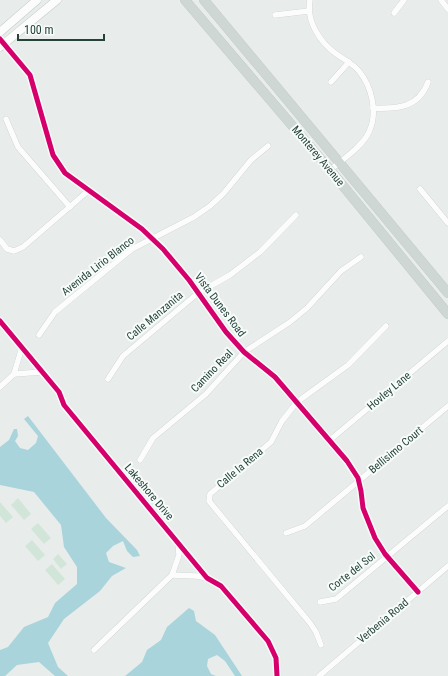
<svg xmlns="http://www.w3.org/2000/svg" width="448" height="676" font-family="'Roboto Condensed',sans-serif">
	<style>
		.green { fill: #d1e6d8 }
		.water { fill: #a9d4db }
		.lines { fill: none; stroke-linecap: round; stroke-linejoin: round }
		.street-casing { stroke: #c5cac8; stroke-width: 6 }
		.secondary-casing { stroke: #c3cbc8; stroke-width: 9 }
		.primary-casing { stroke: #c3ccc9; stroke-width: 10 }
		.street { stroke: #fcfcfc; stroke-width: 5.5 }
		.secondary { stroke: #fcfcfc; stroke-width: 8 }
		.primary { stroke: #cfd7d5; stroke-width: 9 }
		.cycleway-casing { stroke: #f7fbf9; stroke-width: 8 }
		.cycleway { stroke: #d6006c; stroke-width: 5 }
		.labels { text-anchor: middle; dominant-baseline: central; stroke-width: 4; stroke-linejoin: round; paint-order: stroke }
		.street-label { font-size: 11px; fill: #24423a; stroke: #f7fbf9 }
	</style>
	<rect width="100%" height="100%" fill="#e8edeb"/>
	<g class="green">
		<polygon points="18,498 31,514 24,520 11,505"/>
		<polygon points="0,502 13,517 6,523 0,516"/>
		<polygon points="38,523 51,538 44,544 31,529"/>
		<polygon points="32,540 45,555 38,561 25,546"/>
		<polygon points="58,554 67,564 61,569 53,559"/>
		<polygon points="52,564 65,579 58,585 45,570"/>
	</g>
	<g class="water">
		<polygon points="28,416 106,518 137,550 140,556 133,557 127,551 123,541 113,546 106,553 109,562 126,568 112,576 100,591 64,619 48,643 58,667 68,676 55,676 39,662 17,665 5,676 0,676 0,650 8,647 24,627 48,617 55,603 77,584 77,567 64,547 61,525 34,492 0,485 0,447 9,440 14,429 17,429 18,436 15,441 20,448 28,450 36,443 38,436 24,419"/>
		<polygon points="189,608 194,611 196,621 215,635 242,676 235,676 225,661 217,655 208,659 207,666 211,674 216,676 125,676 142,662 147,650 161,640 167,627"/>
	</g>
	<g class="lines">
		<g class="street-casing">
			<g id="street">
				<path d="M310 0C306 20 319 41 335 53 343 59 352 63 359 71 372 87 378 113 369 132 362 147 342 160 330 170"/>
				<polyline points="441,0 448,9"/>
				<polyline points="394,13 404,0"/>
				<polyline points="275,15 309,11"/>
				<polyline points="0,39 30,75 53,155 65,173 142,229 163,249 189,280 226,332 244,352 275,377 347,461 358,478 361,491 363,508 375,538 385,554 418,592"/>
				<polyline points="331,82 349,62"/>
				<path d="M373 108C397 109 419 108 428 82"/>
				<polyline points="6,119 18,147 70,207"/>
				<polyline points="420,189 448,223"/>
				<polyline points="0,240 7,249 14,251 23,247 88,191"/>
				<polyline points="0,321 59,392 64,405 207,578 221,586 268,641 276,658 277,676"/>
				<polyline points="39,335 55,312 132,249 194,217 210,206 223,194 251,160 268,146"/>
				<polyline points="14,374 42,372"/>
				<polyline points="108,379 123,356 198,293 230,275 260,252 296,215"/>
				<polyline points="0,387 14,374 22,347"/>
				<polyline points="330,440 448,341"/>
				<polyline points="140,460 153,438 206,394 244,352 290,322 307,308 341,271 361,257"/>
				<polyline points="286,533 305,526 448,406"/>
				<polyline points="172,575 196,576 207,578"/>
				<polyline points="320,602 336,599 448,506"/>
				<polyline points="321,645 316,632 310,623 209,501 210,494 271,442 282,421 297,402 348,365 386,326"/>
				<polyline points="94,650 172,575 179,555 178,543"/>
				<polyline points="319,676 448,566"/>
			</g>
		</g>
		<g class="secondary-casing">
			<g id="secondary">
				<polyline points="0,32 37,0"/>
				<polyline points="0,47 57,0"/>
			</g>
		</g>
		<g class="primary-casing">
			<g id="primary">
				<polyline points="185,0 330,170 448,314"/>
				<polyline points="204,0 448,293"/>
			</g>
		</g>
		<use href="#street" class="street"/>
		<use href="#secondary" class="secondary"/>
		<use href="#primary" class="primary"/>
		<g class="cycleway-casing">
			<g id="cycleway">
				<polyline points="0,39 30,75 53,155 65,173 142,229 163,249 189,280 226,332 244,352 275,377 347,461 358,478 361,491 363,508 375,538 385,554 418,592"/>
				<polyline points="0,321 59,392 64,405 207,578 221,586 268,641 276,658 277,676"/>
			</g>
		</g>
		<use href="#cycleway" class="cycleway"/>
	</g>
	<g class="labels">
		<g class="street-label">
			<text transform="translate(318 156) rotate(50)">Monterey Avenue</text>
			<text transform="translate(98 266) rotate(-38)">Avenida Lirio Blanco</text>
			<text transform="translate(220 305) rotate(53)">Vista Dunes Road</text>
			<text transform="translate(155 316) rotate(-40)">Calle Manzanita</text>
			<text transform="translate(212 371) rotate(-46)">Camino Real</text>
			<text transform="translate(389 391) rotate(-40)">Hovley Lane</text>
			<text transform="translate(396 450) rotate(-40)">Bellisimo Court</text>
			<text transform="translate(240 468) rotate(-40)">Calle la Rena</text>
			<text transform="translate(149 492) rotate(50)">Lakeshore Drive</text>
			<text transform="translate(352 572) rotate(-38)">Corte del Sol</text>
			<text transform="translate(383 621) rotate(-40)">Verbenia Road</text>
		</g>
	</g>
	<path d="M18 34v6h86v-6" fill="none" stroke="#24423a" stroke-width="2"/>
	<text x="24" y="34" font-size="12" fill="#24423a" stroke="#f7fbf9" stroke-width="3" paint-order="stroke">100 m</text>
</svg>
